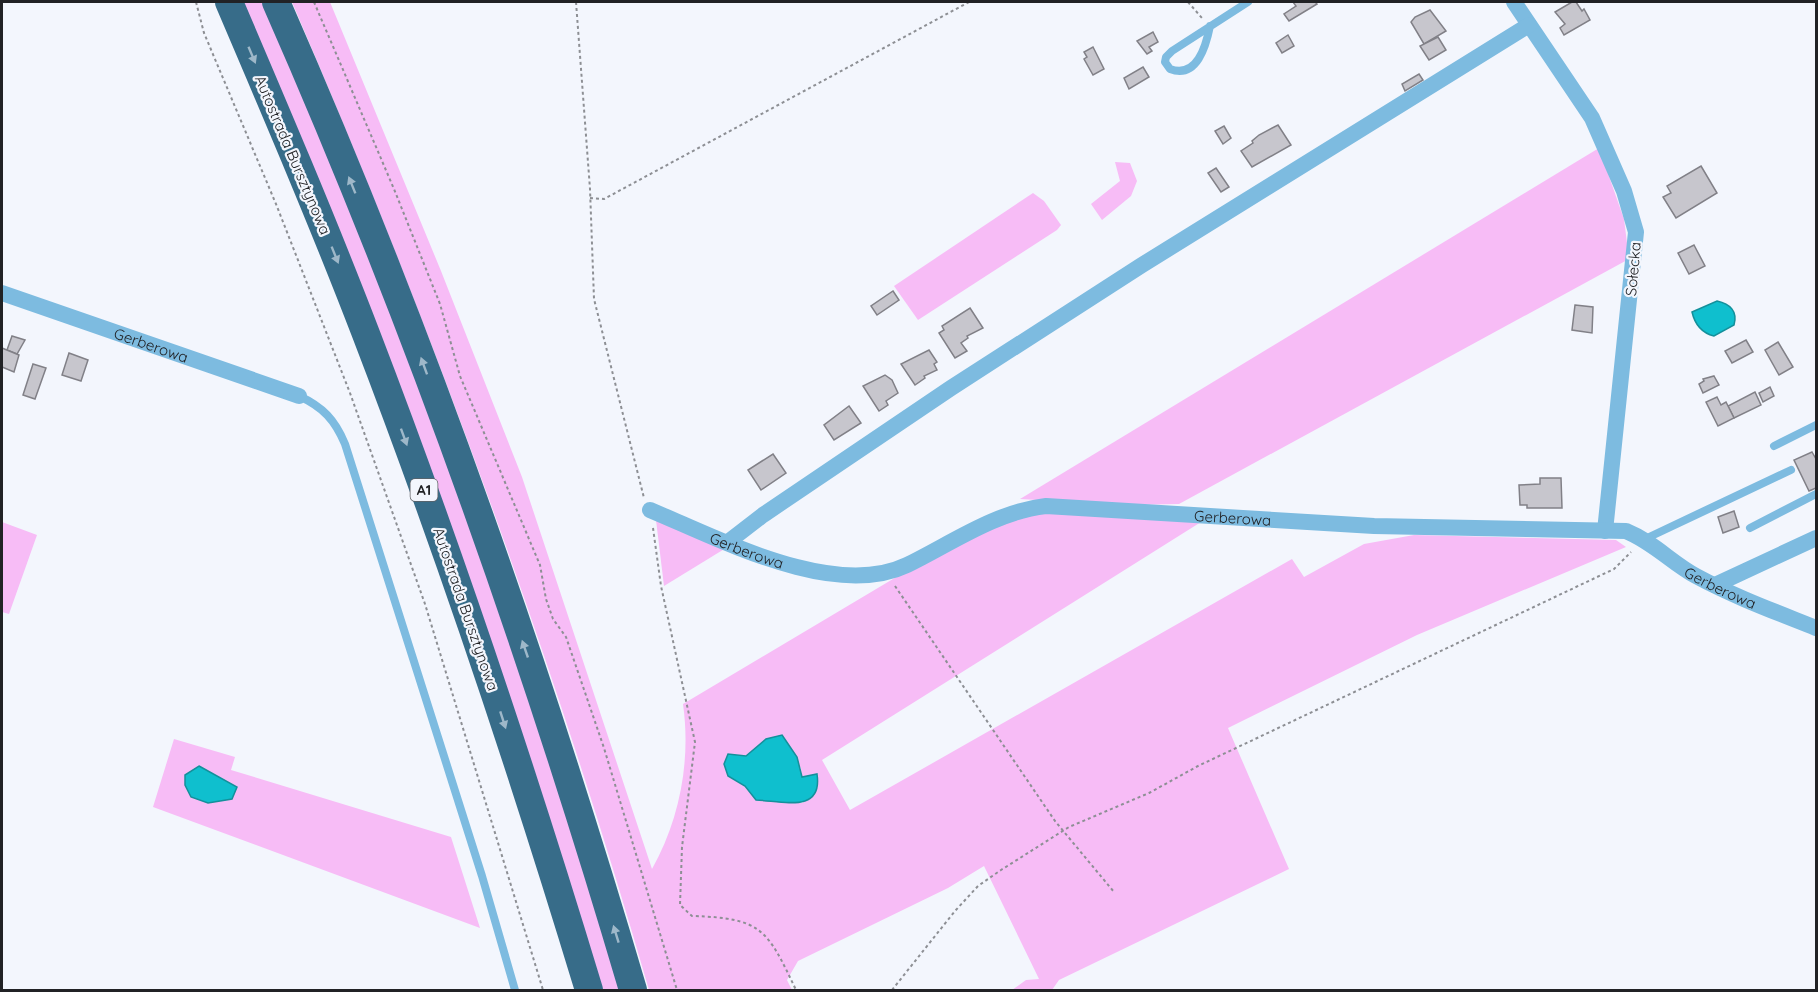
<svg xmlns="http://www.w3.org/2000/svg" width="1818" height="992" font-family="Quicksand,sans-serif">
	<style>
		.green { fill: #f7bcf6; fill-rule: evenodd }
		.water { fill: #0fbfce; stroke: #14909b; stroke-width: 1.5 }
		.building { fill: #c7c6cd; stroke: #818087; stroke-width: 1.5 }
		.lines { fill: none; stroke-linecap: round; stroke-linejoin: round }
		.path { stroke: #8d8f94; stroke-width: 2; stroke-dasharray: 3 3; stroke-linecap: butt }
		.service { stroke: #7dbbe0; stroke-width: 8 }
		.minor { stroke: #7dbbe0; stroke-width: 16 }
		.motorway { stroke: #376c89; stroke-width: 28 }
		.oneway { fill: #9eb8c9 }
		.labels { text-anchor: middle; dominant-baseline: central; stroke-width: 4.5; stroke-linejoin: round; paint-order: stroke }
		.shield { fill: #f3f6fd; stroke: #606266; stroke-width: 1.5 }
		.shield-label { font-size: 14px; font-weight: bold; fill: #212225 }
		.street-label { font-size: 15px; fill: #212225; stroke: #f3f6fd }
	</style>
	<rect width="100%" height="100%" fill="#f3f6fd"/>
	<g class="green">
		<polygon points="239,2 266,2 311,107 479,544 623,990 598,990"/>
		<path d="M292 2H330L441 271 522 477 652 869C680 819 691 760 683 704L898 576 1005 521 1046 512 1201 522 822 760 850 810 1292 559 1304 577 1364 544 1414 535 1616 540 1626 547 1417 635 1228 728 1289 869 1059 980 1052 990H1012L1026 980 1039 979 984 866 948 888 798 961 787 980 792 990H649C552 653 430 324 292 2ZM766 739 801 768 803 803 756 800 745 786 728 776Z"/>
		<polygon points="1599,148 1624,219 1629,259 1179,504 1127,505 1020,499"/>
		<polygon points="1115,162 1130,163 1137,181 1131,196 1102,220 1091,204 1120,181"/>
		<polygon points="1033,193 1044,201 1061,225 1057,230 918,320 894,286"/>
		<polygon points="656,520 726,548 664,586"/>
		<polygon points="2,522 37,535 9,614 2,612"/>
		<polygon points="174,739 235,757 231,770 451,837 480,928 153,807"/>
	</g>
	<g class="water">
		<path d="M1717 301C1730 304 1738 311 1734 325L1714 336C1702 333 1695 325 1692 312Z"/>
		<path d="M782 735 797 757 802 777 817 774C823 814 782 801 756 800L745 786 728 776 724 764 728 754 746 756 766 739Z"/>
		<polygon points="199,766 237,787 232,799 208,803 191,797 185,785 185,775"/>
	</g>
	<g class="building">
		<polygon points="1293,2 1315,2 1317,4 1289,21 1284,14 1296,6"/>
		<polygon points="1572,2 1576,2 1582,11 1584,9 1590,20 1564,35 1560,28 1565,24 1555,12"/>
		<polygon points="1430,10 1446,31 1424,44 1411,22 1415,17"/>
		<polygon points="1153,32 1158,42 1149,47 1152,51 1147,54 1137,41"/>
		<polygon points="1288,35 1294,46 1282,53 1276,43"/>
		<polygon points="1438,37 1446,50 1429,60 1420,46"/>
		<polygon points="1093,47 1104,69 1093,75 1084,59 1087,57 1084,52"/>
		<polygon points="1143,67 1149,77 1129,89 1124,78"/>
		<polygon points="1419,74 1423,80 1405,91 1402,84"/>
		<polygon points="1278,125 1291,145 1252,167 1241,151 1253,143 1252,141 1259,135"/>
		<polygon points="1224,126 1231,138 1223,144 1215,131"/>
		<polygon points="1701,166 1717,193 1676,218 1663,197 1671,193 1667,186"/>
		<polygon points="1216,168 1229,187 1221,192 1208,173"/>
		<polygon points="1694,245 1705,266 1689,274 1678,253"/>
		<polygon points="893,291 899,300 877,315 871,306"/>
		<polygon points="1575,305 1593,307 1592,333 1572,330"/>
		<polygon points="970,308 983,328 967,336 968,338 961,343 967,351 955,358 939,333 944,330 942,326"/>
		<polygon points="12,336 25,340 17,354 7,350"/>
		<polygon points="1746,340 1753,352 1732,363 1725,351"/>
		<polygon points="1778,342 1793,367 1779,375 1765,350"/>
		<polygon points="2,348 19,355 14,372 2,367"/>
		<polygon points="929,350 937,362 934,364 937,370 924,376 925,378 915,385 901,364"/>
		<polygon points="69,353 88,360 81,381 62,375"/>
		<polygon points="33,364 46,368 35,399 23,395"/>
		<polygon points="885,375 892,380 898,393 886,401 888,405 879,411 863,386"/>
		<polygon points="1714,376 1719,385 1703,393 1699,384 1704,381 1703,379"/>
		<polygon points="1770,387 1774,396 1763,402 1759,393"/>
		<polygon points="1755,392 1761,405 1734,418 1728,406"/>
		<polygon points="1717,397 1721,405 1726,402 1734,418 1718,426 1706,402"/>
		<polygon points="849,406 861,423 834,440 824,425"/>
		<polygon points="1812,452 1816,459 1816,488 1809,491 1794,460"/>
		<polygon points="773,454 786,473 761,490 748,470"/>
		<polygon points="1540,478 1561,478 1562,508 1527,508 1527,505 1520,505 1519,485 1540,484"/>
		<polygon points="1734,511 1739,527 1723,533 1718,517"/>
	</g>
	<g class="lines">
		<g class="path">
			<polyline points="196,2 204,33 276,204 350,393 425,604 543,990"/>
			<polyline points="314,2 394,189 440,304 460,376 540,565 546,599 553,619 566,637 604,748 677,990"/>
			<polyline points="576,2 590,189 594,299 644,498"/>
			<polyline points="1188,2 1202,18"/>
			<polyline points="590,198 604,199 969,2"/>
			<path d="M653 528 661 586 695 742 682 847 680 905 692 916C762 918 767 929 796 990"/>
			<polyline points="895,586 1055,821 1114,892"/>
			<polyline points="892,990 955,911 978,886 1001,870 1069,827 1149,793 1198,766 1614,569 1631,552"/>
		</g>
		<g class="service">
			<path d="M1210 26C1206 46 1197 79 1170 69L1165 62 1166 57 1172 51 1248 2"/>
			<path d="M299 396C323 407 335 420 345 444L482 876 515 990"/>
			<polyline points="1774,446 1816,425"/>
			<polyline points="1750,528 1816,494"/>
			<polyline points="1645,539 1791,470"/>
		</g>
		<g class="minor">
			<polyline points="1514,2 1592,118 1624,191 1636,232 1605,531"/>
			<path id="s1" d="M2 293 299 396"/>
			<path id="s2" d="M650 510C720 539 834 600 907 565 952 543 995 512 1046 506L1374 526 1626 531C1653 542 1672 563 1696 576 1735 597 1776 612 1816 628"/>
			<polyline points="728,542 763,515 951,388 1142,265 1529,25"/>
			<polyline points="1715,585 1816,538"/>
		</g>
		<g class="motorway">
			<path d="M229 2C276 112 323 222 366 334 449 550 522 769 589 990"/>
			<path d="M276 2C417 322 534 654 633 990"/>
		</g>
	</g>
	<defs><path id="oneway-solid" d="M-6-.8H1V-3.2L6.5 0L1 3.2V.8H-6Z" transform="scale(1.5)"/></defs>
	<g class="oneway">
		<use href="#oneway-solid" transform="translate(252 55) rotate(67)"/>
		<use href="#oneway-solid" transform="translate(352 185) rotate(-112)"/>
		<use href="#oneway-solid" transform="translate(335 255) rotate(68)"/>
		<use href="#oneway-solid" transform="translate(424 366) rotate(-110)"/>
		<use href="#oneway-solid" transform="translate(404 437) rotate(70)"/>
		<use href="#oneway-solid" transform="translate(525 649) rotate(-109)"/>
		<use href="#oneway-solid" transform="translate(503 720) rotate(72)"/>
		<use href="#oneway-solid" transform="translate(616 934) rotate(-107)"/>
	</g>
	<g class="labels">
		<rect class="shield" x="410.5" y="479" width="27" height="22" rx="4.5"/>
		<g class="shield-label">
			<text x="424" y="490">A1</text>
		</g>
		<g class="street-label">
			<text transform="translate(293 155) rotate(67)">Autostrada Bursztynowa</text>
			<text transform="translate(1633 269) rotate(-85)">Sołecka</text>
			<text stroke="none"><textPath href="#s1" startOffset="158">Gerberowa</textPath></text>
			<text stroke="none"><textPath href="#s2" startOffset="609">Gerberowa</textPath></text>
			<text stroke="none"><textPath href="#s2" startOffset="105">Gerberowa</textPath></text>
			<text stroke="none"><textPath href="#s2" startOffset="1113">Gerberowa</textPath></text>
			<text transform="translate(466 609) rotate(71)">Autostrada Bursztynowa</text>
		</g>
	</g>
	<rect width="1818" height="992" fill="none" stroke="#212225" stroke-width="6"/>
</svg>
